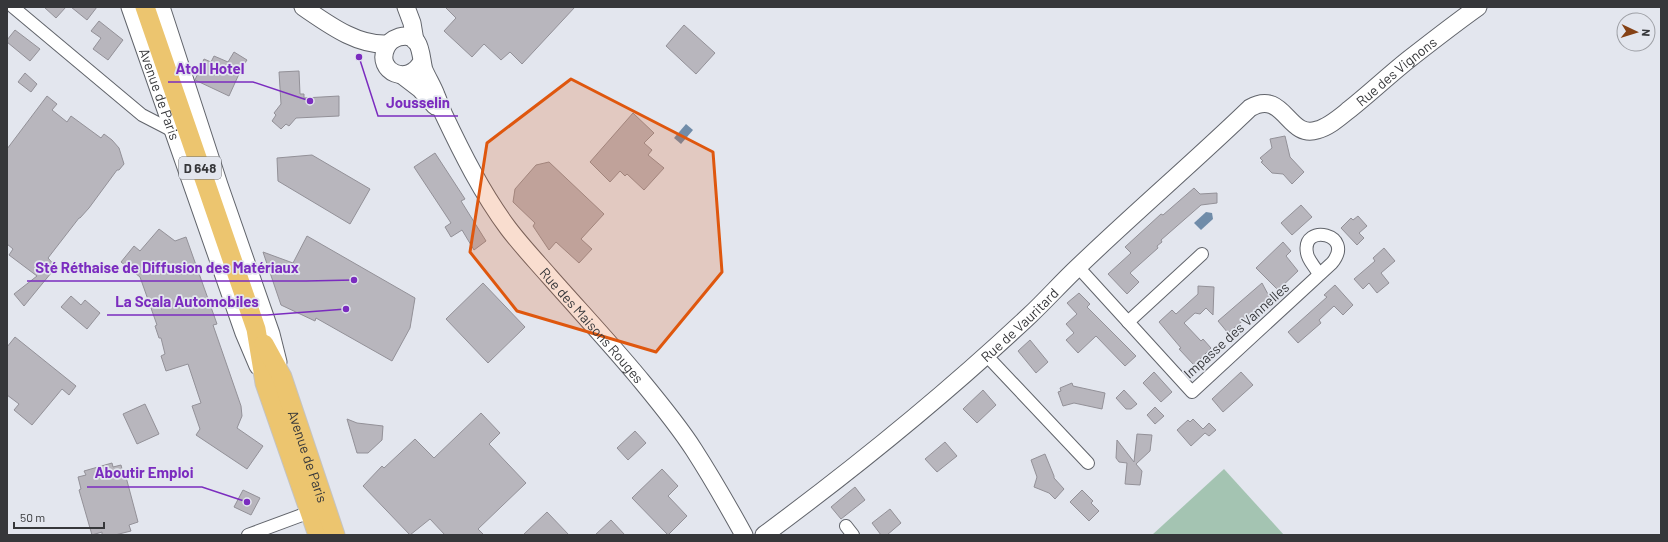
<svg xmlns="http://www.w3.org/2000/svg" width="1668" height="542" font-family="Barlow,sans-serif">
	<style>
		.green { fill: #a4c4b2 }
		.water { fill: #708ca9 }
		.building { fill: #b8b6bd; stroke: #939198 }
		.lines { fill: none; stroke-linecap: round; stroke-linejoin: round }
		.street-casing { stroke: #61646b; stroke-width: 14 }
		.secondary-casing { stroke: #61646b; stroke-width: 19 }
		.primary-casing { stroke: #c3c3c4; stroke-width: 21 }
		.street { stroke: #fff; stroke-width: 12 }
		.secondary { stroke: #fff; stroke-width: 17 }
		.primary { stroke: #ecc56f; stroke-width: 19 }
		.marked { fill: #df570e; fill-opacity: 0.2; stroke: #df570e; stroke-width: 3; stroke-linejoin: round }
		.labels { text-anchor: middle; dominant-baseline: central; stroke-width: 3.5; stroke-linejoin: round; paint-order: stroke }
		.shield { fill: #e3e6ee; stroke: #6a6c70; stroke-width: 1 }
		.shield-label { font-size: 13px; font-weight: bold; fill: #36373a }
		.street-label { font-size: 14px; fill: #36373a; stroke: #e3e6ee }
		.leader { fill: none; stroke: #7b2cbf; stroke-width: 1.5 }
		.callout-dot { fill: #7b2cbf; stroke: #e3e6ee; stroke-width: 1.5 }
		.callout-label { font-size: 15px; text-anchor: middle; font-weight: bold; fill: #7b2cbf; stroke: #e3e6ee; stroke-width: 3.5; stroke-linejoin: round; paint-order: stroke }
	</style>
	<rect width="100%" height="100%" fill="#e3e6ee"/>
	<polygon class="green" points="1224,469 1284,535 1152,535"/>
	<g class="water">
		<polygon points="686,124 693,130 681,144 674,138"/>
		<polygon points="1206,212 1212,213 1213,219 1201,230 1194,223"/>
	</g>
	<g class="building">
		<polygon points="44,7 66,7 56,18"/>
		<polygon points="71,7 97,7 87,20"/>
		<polygon points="445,7 575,7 522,64 510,52 501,60 484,44 472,57 444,31 456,18"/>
		<polygon points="99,21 123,40 108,60 93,49 101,38 91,31"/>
		<polygon points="684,25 715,53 696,74 666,46"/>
		<polygon points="15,30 40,49 30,61 7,42 7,40"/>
		<polygon points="234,52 247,60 238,73 239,74 229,96 195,80 204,59 211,62 214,56 228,62"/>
		<polygon points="299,71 300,94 304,94 304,98 339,96 339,116 296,118 289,126 286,124 281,129 272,121 276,115 274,113 281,104 279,72"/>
		<polygon points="25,73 37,84 31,92 18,82"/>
		<polygon points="47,96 57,104 52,110 67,122 71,116 101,138 104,134 112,140 119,148 124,164 119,170 117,170 89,208 80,218 79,218 48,258 56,267 24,306 14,294 37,276 9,255 13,249 7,244 7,149"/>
		<polygon points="633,113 654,133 644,143 652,150 648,155 664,168 644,190 627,174 625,176 620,171 610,182 590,162"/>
		<polygon points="1285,136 1290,157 1304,172 1292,184 1283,174 1272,173 1261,162 1263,161 1260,158 1272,148 1270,139"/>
		<polygon points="435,153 465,199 461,201 486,241 474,250 462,230 451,237 445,227 451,223 414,167"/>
		<polygon points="312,155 370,189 350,224 278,181 277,158"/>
		<polygon points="549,162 604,214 581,239 592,249 579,263 556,242 549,250 533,226 535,223 513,202 515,189 536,165"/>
		<polygon points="1194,188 1200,194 1217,193 1217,203 1201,205 1161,240 1162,242 1157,246 1158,248 1130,273 1139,282 1127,294 1108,274 1131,253 1125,247 1161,214 1163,215"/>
		<polygon points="1301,205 1312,217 1292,235 1281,223"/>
		<polygon points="1358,216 1367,226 1359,233 1364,238 1357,245 1341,228 1351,218 1353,220"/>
		<polygon points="159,229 175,241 186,237 217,324 213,325 241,406 242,416 237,428 263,446 247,469 196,435 200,429 192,406 201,403 188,364 166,371 161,356 165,354 161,338 159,338 155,326 157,325 140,277 121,262 134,246 140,251"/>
		<polygon points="307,236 415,298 410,328 392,361 316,318 315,321 281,305 263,252 293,263"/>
		<polygon points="1283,242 1291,251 1286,256 1298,271 1278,290 1256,268"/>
		<polygon points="1384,248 1395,261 1381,273 1389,283 1377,293 1369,283 1363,289 1354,279 1375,261 1373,258"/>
		<polygon points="483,283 525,327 488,363 446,319"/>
		<polygon points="1262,283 1270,298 1228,333 1218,321"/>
		<polygon points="1335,285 1353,305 1343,315 1334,306 1319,320 1321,323 1298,343 1288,332 1327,297 1324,295"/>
		<polygon points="1198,286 1214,287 1213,315 1206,308 1200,314 1195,313 1184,323 1201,341 1203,339 1211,348 1194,365 1179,349 1181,348 1159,322 1172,310 1176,314 1198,294"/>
		<polygon points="1079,293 1090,304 1087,307 1136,356 1125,366 1096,336 1078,353 1066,340 1074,333 1066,324 1077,314 1067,303"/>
		<polygon points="71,296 81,305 85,300 100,313 87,329 61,307"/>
		<polygon points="15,337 76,386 69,395 62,389 32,425 14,410 19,404 7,395 7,347"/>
		<polygon points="1030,340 1048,362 1036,373 1018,351"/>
		<polygon points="1154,372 1172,392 1161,402 1143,383"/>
		<polygon points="1241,372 1253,385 1223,412 1212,399"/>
		<polygon points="1072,383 1073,386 1105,393 1102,409 1074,403 1063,406 1058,392 1061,391 1060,388"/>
		<polygon points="983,390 996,405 977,423 963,409"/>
		<polygon points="1124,390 1137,404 1131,409 1126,409 1116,398"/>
		<polygon points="145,404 159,434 137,444 123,414"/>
		<polygon points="1155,407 1164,416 1155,424 1147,415"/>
		<polygon points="481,413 500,433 489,444 526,483 478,529 484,535 445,535 430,519 410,535 363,486 382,466 384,468 415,439 434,458"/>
		<polygon points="347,419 357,423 383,426 382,440 368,453 357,453"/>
		<polygon points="1193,419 1203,429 1209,423 1216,430 1209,436 1205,433 1191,446 1177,430 1188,420 1190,422"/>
		<polygon points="635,431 646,443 628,460 617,448"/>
		<polygon points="1137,434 1152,435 1150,451 1136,464 1142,471 1140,485 1125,484 1127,463 1119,462 1116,458 1117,440 1134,462"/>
		<polygon points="945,442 957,456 937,472 925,459"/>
		<polygon points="1045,454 1054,476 1054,478 1064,489 1055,499 1049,493 1034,487 1037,477 1031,460"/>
		<polygon points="112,463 113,467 121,465 124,477 126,477 138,522 129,525 131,531 115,535 102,535 102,532 92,535 79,490 81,489 78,477 86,475 84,471"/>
		<polygon points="662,469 678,486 668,496 687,516 668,535 632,498"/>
		<polygon points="855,487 865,500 841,519 831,507"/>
		<polygon points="243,490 260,498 251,515 234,507"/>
		<polygon points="1082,490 1093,501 1091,503 1099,511 1089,521 1070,502"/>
		<polygon points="890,509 901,523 887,535 881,535 872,523"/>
		<polygon points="547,512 569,535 523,535"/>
		<polygon points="611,520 625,535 595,535"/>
	</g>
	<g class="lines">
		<g class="street-casing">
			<g id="street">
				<polyline points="13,7 142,115 173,131"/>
				<path d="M1078 267 1192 392 1332 263C1356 234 1301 222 1307 253 1308 261 1316 267 1319 275"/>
				<polyline points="1128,322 1202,254"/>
				<polyline points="986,355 1088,463"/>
				<polyline points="846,526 853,535"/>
				<polyline points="248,535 310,512"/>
			</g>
		</g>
		<g class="secondary-casing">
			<g id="secondary">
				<path id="s1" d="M130 7 244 333 258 366"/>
				<polyline points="161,7 219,185 271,334 278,362"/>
				<path d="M303 7C328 24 357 46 388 44"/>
				<polyline points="406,7 412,23 415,41"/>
				<path id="s2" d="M422 61C409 87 375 72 386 48 388 43 393 39 399 37 423 31 420 57 424 70 428 79 433 87 436 95 439 102 441 109 444 115 462 153 482 193 508 228 520 244 535 260 549 276 579 310 610 343 639 378 658 401 678 425 694 450 712 478 728 506 744 535"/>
				<polyline points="403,76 420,89 435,106"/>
				<path id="s3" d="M764 535C856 467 946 394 1030 315 1046 300 1061 283 1078 267 1134 213 1194 162 1250 108 1284 88 1288 140 1317 130 1329 127 1340 117 1350 109 1370 93 1388 76 1408 60 1431 42 1454 24 1478 7"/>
			</g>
		</g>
		<g class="primary-casing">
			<g id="primary">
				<polyline points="145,7 256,329 265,383 318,535"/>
				<path id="s4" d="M264 344 282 377 335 535"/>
			</g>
		</g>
		<use href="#street" class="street"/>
		<use href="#secondary" class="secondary"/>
		<use href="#primary" class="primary"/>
	</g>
	<path class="marked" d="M571 79 713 152 722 272 656 352 517 311 470 252 487 143Z"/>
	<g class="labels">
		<rect class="shield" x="179" y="157" width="42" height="22" rx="3"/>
		<g class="shield-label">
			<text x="200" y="168">D 648</text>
		</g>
		<g class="street-label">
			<text stroke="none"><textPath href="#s3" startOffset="824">Rue des Vignons</textPath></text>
			<text stroke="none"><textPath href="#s1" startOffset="92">Avenue de Paris</textPath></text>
			<text stroke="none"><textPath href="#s3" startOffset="331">Rue de Vauritard</textPath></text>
			<text stroke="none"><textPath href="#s2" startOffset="437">Rue des Maisons Rouges</textPath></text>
			<text transform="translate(1236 330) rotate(-42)">Impasse des Vannelles</text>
			<text stroke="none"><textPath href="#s4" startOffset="121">Avenue de Paris</textPath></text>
		</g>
	</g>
	<path class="leader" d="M310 101L253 82H168M359 57L378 116H458M354 280L306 281H27M346 309L267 315H107M247 502L202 487H87"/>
	<g class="callout-dot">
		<circle cx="310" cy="101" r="4"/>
		<circle cx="359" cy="57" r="4"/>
		<circle cx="354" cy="280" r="4"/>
		<circle cx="346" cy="309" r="4"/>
		<circle cx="247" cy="502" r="4"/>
	</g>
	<g class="callout-label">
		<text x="210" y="74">Atoll Hotel</text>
		<text x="418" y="108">Jousselin</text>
		<text x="167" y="273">Sté Réthaise de Diffusion des Matériaux</text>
		<text x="187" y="307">La Scala Automobiles</text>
		<text x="144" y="478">Aboutir Emploi</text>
	</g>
	<rect width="1668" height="542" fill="none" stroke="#36373a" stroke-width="16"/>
	<g transform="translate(1636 32) rotate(94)"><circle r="19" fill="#e3e6ee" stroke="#9ea0a6"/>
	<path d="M0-3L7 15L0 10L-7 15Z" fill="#854115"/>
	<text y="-6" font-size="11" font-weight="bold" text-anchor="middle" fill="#36373a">N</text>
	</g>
	<path d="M14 522v6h90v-6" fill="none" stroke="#36373a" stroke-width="2"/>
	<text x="20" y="522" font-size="12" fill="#36373a" stroke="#e3e6ee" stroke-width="3" paint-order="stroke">50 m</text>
</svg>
